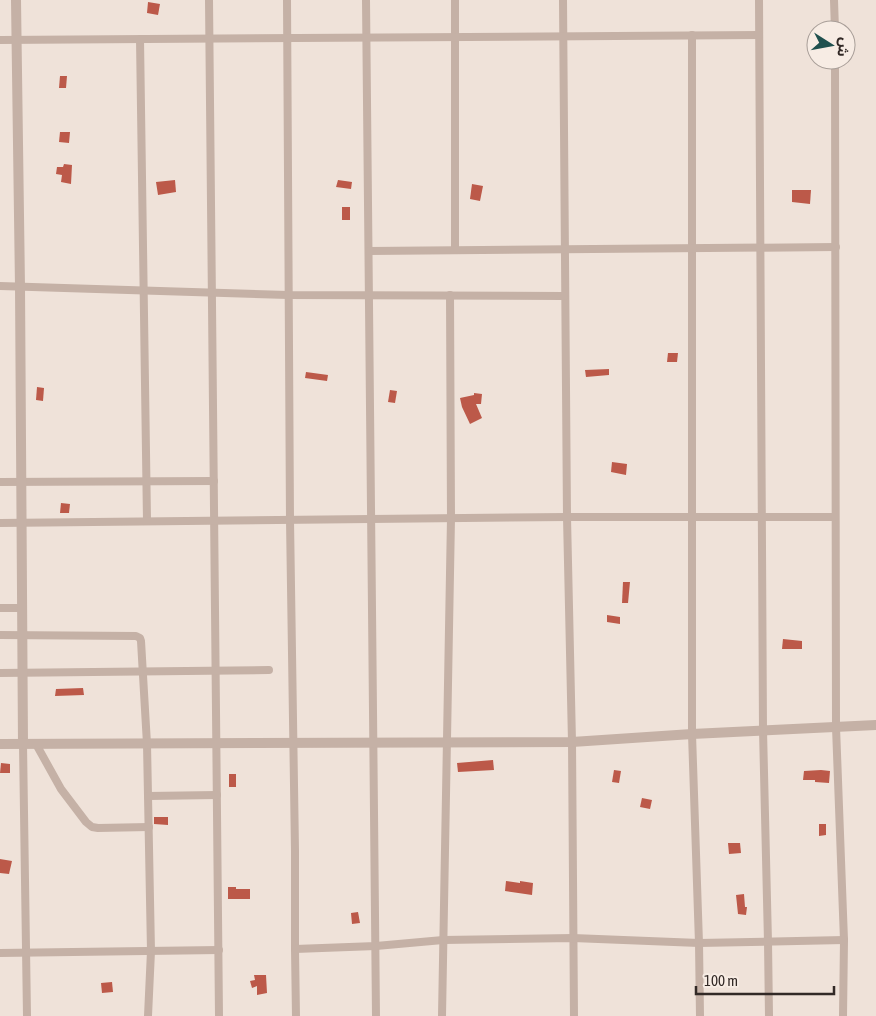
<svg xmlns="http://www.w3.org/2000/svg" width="876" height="1016" font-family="'Asap Condensed','Noto Sans Arabic',sans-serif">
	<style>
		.building { fill: #bc5949 }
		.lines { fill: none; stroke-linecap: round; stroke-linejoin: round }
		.minor { stroke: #c5b1a6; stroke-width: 8 }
		.tertiary { stroke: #c5b1a6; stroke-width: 10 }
	</style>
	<rect width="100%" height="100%" fill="#efe2d9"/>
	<g class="building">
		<polygon points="148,2 160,4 158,15 147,13"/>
		<polygon points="60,76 67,76 66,88 59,88"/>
		<polygon points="60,132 70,132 69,143 59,142"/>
		<polygon points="64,164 72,165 71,184 61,182 62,175 56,174 57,167 63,167"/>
		<polygon points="175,180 176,192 158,195 156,182"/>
		<polygon points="338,180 352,182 351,189 336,187"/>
		<polygon points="472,184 483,186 480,201 470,199"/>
		<polygon points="792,190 811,190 810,204 792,202"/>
		<rect x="342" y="207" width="8" height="13"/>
		<polygon points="668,353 678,353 677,362 667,362"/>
		<polygon points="609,369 609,375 586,377 585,370"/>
		<polygon points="306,372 328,375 327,381 305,378"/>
		<polygon points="37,387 44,388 43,401 36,400"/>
		<polygon points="390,390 397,391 395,403 388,402"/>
		<polygon points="474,393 482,394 481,404 476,404 482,418 470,424 462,407 460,398 474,395"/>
		<polygon points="612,462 627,464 626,475 611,472"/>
		<polygon points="61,503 70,504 69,513 60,513"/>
		<polygon points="623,582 630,582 628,603 622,603"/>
		<polygon points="607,615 620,617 620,624 607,622"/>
		<polygon points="783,639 802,641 802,649 782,649"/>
		<polygon points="83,688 84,695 55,696 56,689"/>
		<polygon points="493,760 494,770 458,772 457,763"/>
		<polygon points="1,763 10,764 10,773 0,773"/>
		<polygon points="614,770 621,771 619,783 612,782"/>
		<polygon points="821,770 830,771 829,783 815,782 815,780 803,780 804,771"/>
		<rect x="229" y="774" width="7" height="13"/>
		<polygon points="642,798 652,800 650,809 640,807"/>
		<polygon points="154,817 168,817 168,825 154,824"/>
		<polygon points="819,824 826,824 826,835 819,836"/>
		<polygon points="728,843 740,843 741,853 729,854"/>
		<polygon points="0,859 12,861 9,874 0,873"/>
		<polygon points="506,881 520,883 520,881 533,883 532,895 505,891"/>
		<polygon points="228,887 236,887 236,889 250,889 250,899 228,899"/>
		<polygon points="744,894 745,907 747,907 746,915 738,914 736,895"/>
		<polygon points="358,912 360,923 352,924 351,913"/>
		<polygon points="254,975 266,975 267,993 257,995 257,986 252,988 250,981 255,980"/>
		<polygon points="112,982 113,992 102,993 101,983"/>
	</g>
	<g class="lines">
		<g class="minor">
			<polyline points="209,0 219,1016"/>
			<polyline points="287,0 290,520 295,851 295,949 296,1016"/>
			<path d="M366 0C368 339 374 677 376 1016"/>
			<polyline points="455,0 455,250"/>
			<polyline points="563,0 567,517 572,742 574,1016"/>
			<polyline points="759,0 763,730 768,942 769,1016"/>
			<polyline points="834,0 835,30"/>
			<polyline points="692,35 692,734 699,943 700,1016"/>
			<polyline points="140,39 147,521"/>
			<polyline points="0,40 759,35"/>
			<polyline points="835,60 836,727 844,940 843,1016"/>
			<polyline points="369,251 836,247"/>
			<polyline points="0,286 288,295 564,296"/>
			<polyline points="0,482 214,481"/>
			<polyline points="0,523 567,517 835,517"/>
			<polyline points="0,608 22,608"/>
			<polyline points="0,635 136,636 140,638 141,641 147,744 151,951 148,1016"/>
			<polyline points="0,673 269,670"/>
			<polyline points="23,744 27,1016"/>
			<polyline points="36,744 61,789 86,822 92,827 98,828 149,827"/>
			<polyline points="148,796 217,795"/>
			<polyline points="295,949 376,946 443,940 573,938 699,943 844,940"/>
			<polyline points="0,953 219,950"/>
			<polyline points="442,1016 451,518 450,295"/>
		</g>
		<g class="tertiary">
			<polyline points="16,0 20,287 23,744"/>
			<polyline points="0,744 572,742 692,734 876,725"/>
		</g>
	</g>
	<g transform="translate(831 45) rotate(101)"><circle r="24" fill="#f7ece4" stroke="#a89e98"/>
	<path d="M0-4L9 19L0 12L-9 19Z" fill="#1f504e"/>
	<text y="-8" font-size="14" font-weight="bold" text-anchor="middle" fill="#322926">ش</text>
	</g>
	<path d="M696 986v8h138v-8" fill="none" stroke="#322926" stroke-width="2.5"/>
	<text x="704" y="986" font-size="15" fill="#322926" stroke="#f7ece4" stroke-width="4" paint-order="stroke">100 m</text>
</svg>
